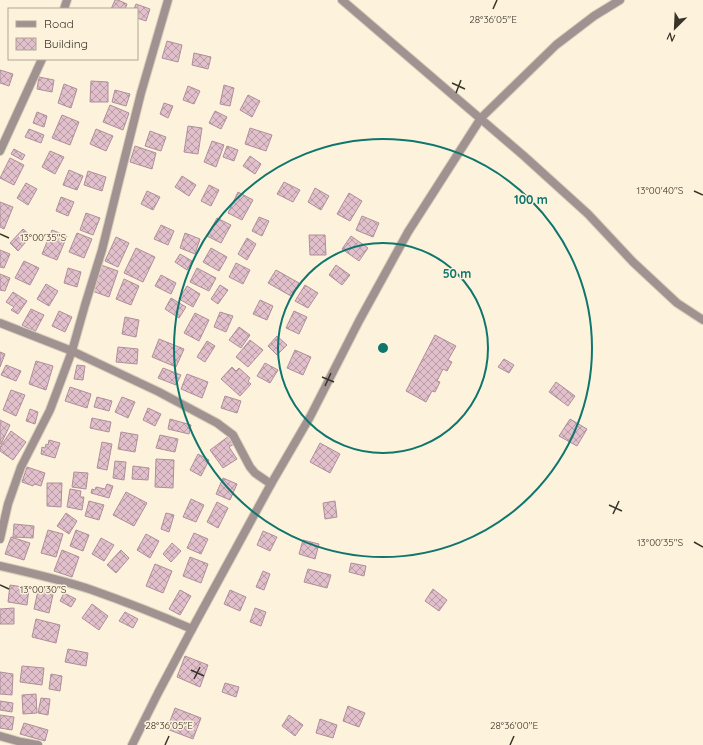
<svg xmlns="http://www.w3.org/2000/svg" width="703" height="745" font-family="Quicksand,sans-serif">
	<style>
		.building { fill: url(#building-cross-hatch); stroke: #ae8f9a }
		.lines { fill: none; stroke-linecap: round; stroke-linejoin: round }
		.minor-casing { stroke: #dad1bc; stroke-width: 10 }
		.minor { stroke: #a19292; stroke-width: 8 }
		.ticks { fill: none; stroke: #393429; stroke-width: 1.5 }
		.ring { fill: none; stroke: #0f766e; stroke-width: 2 }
		.ticks-label { font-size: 10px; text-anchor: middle; fill: #393429; stroke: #fdf3dc; stroke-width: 3; stroke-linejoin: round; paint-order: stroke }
		.centre { fill: #0f766e; stroke: #fdf3dc; stroke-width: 2 }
		.ring-label { font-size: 12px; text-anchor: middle; font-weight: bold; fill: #0f766e; stroke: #fdf3dc; stroke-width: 3; stroke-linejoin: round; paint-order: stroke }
	</style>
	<defs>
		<pattern id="building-cross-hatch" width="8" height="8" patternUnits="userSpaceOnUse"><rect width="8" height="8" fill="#e1bfcb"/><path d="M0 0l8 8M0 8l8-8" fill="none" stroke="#b79ca5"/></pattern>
	</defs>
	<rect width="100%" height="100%" fill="#fdf3dc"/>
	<g class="building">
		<polygon points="115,0 118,0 127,4 125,9 111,9"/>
		<polygon points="136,4 150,9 146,21 137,18 137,9 134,9"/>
		<polygon points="167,41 182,45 178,62 162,58"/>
		<polygon points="194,53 211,57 208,69 192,65"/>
		<polygon points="0,70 13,74 9,86 0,83"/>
		<polygon points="39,77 54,80 52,92 37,89"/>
		<polygon points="91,81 108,82 108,102 90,102"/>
		<polygon points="64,84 77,89 71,108 58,103"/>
		<polygon points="224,85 234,88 230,106 220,104"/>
		<polygon points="188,86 200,91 194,104 183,100"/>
		<polygon points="115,90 130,94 126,106 112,102"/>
		<polygon points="248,95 260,101 252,117 240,110"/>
		<polygon points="164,103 173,106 168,118 160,114"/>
		<polygon points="110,105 129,113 123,130 103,122"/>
		<polygon points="215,111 227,117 221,129 209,123"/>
		<polygon points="37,112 47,116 44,127 33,123"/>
		<polygon points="62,115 79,122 70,145 52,138"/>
		<polygon points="188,126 202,128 198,154 184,152"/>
		<polygon points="250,128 272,135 266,151 245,144"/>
		<polygon points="29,129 44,135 41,143 25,137"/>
		<polygon points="96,129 113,136 106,151 90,144"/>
		<polygon points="150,131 166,137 161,151 145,146"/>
		<polygon points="212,141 224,145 216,167 204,162"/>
		<polygon points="135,146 156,153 152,169 130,162"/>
		<polygon points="227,146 238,150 234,161 223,157"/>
		<polygon points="14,149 25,155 22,160 11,154"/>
		<polygon points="50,151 64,157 55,174 42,167"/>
		<polygon points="250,156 261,164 255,174 243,166"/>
		<polygon points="10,158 24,165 14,185 0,178"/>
		<polygon points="69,170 83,176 77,190 63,185"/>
		<polygon points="88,171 106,177 102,191 84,185"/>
		<polygon points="182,176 196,185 189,196 175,187"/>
		<polygon points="284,182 300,190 293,202 277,194"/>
		<polygon points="26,183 37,189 28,205 17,198"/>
		<polygon points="209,185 219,190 211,206 201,201"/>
		<polygon points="315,188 329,196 321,210 308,202"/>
		<polygon points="147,191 160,197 153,210 141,204"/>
		<polygon points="238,192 253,200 242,220 228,213"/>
		<polygon points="349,193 362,201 350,221 337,214"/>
		<polygon points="61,197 74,202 68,216 56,211"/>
		<polygon points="0,202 13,207 4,229 0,227"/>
		<polygon points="86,213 100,218 93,235 80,230"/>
		<polygon points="362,216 379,223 373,237 356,230"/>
		<polygon points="259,217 269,221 262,236 252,231"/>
		<polygon points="217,218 231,225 221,243 207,236"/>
		<polygon points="161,225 174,231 168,245 154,239"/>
		<polygon points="23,229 31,236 18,251 10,243"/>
		<polygon points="52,230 67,236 57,260 42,254"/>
		<polygon points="77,233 92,239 84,258 69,252"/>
		<polygon points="185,233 200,239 195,254 180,248"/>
		<polygon points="309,235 325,235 326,255 310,255"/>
		<polygon points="351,236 368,248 359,261 342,249"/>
		<polygon points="116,237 129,243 118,267 105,261"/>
		<polygon points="247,238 256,244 247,260 238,254"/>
		<polygon points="136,248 155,257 143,282 124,273"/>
		<polygon points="211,248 227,257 219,271 203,262"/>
		<polygon points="0,250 10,254 4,268 0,267"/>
		<polygon points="180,254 192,261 187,270 175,262"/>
		<polygon points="24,261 39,268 30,285 15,278"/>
		<polygon points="236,263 250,270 243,284 229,277"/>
		<polygon points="101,265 118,271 109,297 92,291"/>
		<polygon points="336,265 350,275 342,285 329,275"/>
		<polygon points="68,268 81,272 77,287 64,283"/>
		<polygon points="197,268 216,278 209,291 190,282"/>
		<polygon points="276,270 299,283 291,296 268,283"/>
		<polygon points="0,274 10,278 5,291 0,290"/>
		<polygon points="161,275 176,283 171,294 155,286"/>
		<polygon points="124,279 139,286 131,305 116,299"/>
		<polygon points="46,284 58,291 49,306 37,299"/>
		<polygon points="220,285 228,290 218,304 211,299"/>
		<polygon points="305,285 318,293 308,308 295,301"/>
		<polygon points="187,286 200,294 193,307 179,299"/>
		<polygon points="13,292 27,301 18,314 11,310 14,307 6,302"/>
		<polygon points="171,298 186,307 179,318 165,309"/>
		<polygon points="260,300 273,306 267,320 253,314"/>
		<polygon points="31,309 44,315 35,332 22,325"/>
		<polygon points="59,311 72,317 65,332 52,326"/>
		<polygon points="294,311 307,317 299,334 286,328"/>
		<polygon points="220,312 233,316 226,332 214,327"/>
		<polygon points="195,313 209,320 199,341 184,333"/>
		<polygon points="125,317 139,320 136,337 122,334"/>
		<polygon points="239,327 250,335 241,348 229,340"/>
		<polygon points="435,335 456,346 448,360 452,362 447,371 443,369 437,381 440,382 435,392 432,391 426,402 406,391"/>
		<polygon points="277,336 287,345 277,355 268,346"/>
		<polygon points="159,339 184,349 176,367 152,357"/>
		<polygon points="250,340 263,350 248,367 236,357"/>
		<polygon points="207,341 215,346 205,362 197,357"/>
		<polygon points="118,347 138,349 137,364 116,362"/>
		<polygon points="295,350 311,357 303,375 287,368"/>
		<polygon points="0,352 5,354 0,367"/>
		<polygon points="504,359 514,365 509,373 498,367"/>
		<polygon points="36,361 53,366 46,390 29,384"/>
		<polygon points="265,363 278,370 270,383 257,376"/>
		<polygon points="6,365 21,371 16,381 1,375"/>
		<polygon points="77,365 85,366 83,380 74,379"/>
		<polygon points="232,367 236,371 239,368 250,378 248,381 251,384 240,396 221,379"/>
		<polygon points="163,368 181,375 176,385 158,378"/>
		<polygon points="187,374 208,382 202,398 181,389"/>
		<polygon points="556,382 575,396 568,406 549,392"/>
		<polygon points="70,387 91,394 87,408 65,401"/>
		<polygon points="11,390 25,395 16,416 3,410"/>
		<polygon points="225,396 241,401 237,413 221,408"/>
		<polygon points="97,397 112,401 109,411 94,407"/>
		<polygon points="122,397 135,402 128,418 115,412"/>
		<polygon points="148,408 161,414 155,426 143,420"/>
		<polygon points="30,409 38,412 35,424 26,421"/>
		<polygon points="92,418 111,422 109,432 90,428"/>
		<polygon points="170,419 191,425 189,434 168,429"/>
		<polygon points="570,419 587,429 577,446 559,436"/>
		<polygon points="0,420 10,425 1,444 0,444"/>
		<polygon points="11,431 26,442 13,460 0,451 0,447"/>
		<polygon points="121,432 138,435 135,452 118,449"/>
		<polygon points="160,435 178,439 175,452 156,448"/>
		<polygon points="229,436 234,444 229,447 237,459 223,468 210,450"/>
		<polygon points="49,440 60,443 55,458 41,454 42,447 45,448 46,444 48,445"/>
		<polygon points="102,442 112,444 107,470 97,468"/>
		<polygon points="320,443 340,454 330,473 310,462"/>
		<polygon points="198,454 209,460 201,476 190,470"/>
		<polygon points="156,459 174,460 173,488 155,487"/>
		<polygon points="115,461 126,462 124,480 113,478"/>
		<polygon points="133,466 149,468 148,480 132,479"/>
		<polygon points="27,467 45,473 41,486 34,484 33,486 22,482"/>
		<polygon points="74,472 88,473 86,489 72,487"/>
		<polygon points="223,478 237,484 230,500 216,494"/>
		<polygon points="47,483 62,483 61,507 47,506"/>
		<polygon points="107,484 113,486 109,498 91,493 92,489 95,490 96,487 105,489"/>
		<polygon points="70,489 81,491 80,497 84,497 82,510 67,507"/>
		<polygon points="126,492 147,503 134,526 113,515"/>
		<polygon points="191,499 204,505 196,522 183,517"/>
		<polygon points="89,501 104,505 99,520 85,516"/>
		<polygon points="335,501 337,517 325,519 323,503"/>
		<polygon points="217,502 228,508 218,528 207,522"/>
		<polygon points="66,513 77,521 69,534 57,526"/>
		<polygon points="166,513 174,515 169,532 161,529"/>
		<polygon points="14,524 34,526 33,538 13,537"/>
		<polygon points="48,530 63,534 56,557 41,553"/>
		<polygon points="76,530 89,535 83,551 70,546"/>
		<polygon points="263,531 277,537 270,551 257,545"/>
		<polygon points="194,533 208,539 201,554 187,548"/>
		<polygon points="146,534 159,541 150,558 137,550"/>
		<polygon points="11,537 30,543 24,560 5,554"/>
		<polygon points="101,538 114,545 104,561 92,554"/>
		<polygon points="303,540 319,544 315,559 299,554"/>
		<polygon points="172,543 181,551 171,562 163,554"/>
		<polygon points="62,550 79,557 72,577 54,571"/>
		<polygon points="121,550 129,558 116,573 107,565"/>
		<polygon points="190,557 208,564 201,583 183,576"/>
		<polygon points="351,563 366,566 364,576 349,572"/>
		<polygon points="155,564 172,571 163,593 146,586"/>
		<polygon points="308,569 331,575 327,588 304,582"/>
		<polygon points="263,571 270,574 264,590 256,587"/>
		<polygon points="10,585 29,588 27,605 8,602"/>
		<polygon points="39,586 54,590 49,613 34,609"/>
		<polygon points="433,589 447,600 439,611 425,601"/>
		<polygon points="180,590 191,596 180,615 169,609"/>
		<polygon points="230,590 246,597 240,611 224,604"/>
		<polygon points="64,593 76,599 71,607 60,601"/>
		<polygon points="92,604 108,616 99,630 82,618"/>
		<polygon points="14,608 14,624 0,624 0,609"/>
		<polygon points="255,608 266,612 261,626 250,622"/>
		<polygon points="125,612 138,619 133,628 119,621"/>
		<polygon points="36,619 60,625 56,643 32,637"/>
		<polygon points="68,649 88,653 86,666 65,662"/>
		<polygon points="185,656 208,665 200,687 177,677"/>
		<polygon points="22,666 44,668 42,685 20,682"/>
		<polygon points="0,672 13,674 12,695 0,694"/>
		<polygon points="51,674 62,676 60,691 49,689"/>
		<polygon points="225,683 239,687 236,697 222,692"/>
		<polygon points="36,694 37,713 23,714 22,695"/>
		<polygon points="41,698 50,699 48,715 38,713"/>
		<polygon points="0,701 13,703 12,712 0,710"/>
		<polygon points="348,706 365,713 359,727 343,721"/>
		<polygon points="175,708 201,718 193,739 167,729"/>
		<polygon points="0,715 14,717 12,730 0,728"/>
		<polygon points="289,715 303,725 295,736 282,726"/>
		<polygon points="320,719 337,725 333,738 316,733"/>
		<polygon points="24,723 48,730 45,741 20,734"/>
	</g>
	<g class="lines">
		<g class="minor-casing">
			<g id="minor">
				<polyline points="342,0 524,156 588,214 633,262 677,303 703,320"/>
				<polyline points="64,9 67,0"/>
				<polyline points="0,151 42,59"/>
				<polyline points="0,323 72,351 159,392 217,423 233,435 250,467 255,473 271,484"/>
				<polyline points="0,539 8,504 21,467 50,410 72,351 85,305 102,250 119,181 141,93 168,0"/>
				<path d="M0 566C31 573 62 580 92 590 126 602 159 615 192 629"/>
				<polyline points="0,736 21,742 38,745"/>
				<polyline points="132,745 158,693 192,629 271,484 310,417 359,321 408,232 481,118 556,45 594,16 620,0"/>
			</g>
		</g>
		<use href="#minor" class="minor"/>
	</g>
	<path class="ticks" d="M493 9 497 0M452 83 465 89M456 93 461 80M694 191 703 195M0 234 9 238M322 377 334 382M325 386 331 373M609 505 622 511M613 514 619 501M694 542 703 547M0 585 9 589M191 670 204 676M194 679 200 667M165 745 169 736M510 745 514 736"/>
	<g class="ring">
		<circle cx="383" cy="348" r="105"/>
		<circle cx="383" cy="348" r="209"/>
	</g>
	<g class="ticks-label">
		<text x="493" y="23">28°36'05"E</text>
		<text x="660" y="194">13°00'40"S</text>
		<text x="43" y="241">13°00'35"S</text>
		<text x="660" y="546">13°00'35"S</text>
		<text x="43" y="593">13°00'30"S</text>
		<text x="169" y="729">28°36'05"E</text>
		<text x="514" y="729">28°36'00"E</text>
	</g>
	<circle cx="383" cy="348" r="6" class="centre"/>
	<g class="ring-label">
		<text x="531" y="204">100 m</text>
		<text x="457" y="278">50 m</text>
	</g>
	<rect x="8" y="8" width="130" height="52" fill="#fdf3dc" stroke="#afa794"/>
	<rect x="16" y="21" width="20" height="6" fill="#a19292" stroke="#afa794"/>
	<text x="44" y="28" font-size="12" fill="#393429">Road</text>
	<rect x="16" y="38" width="20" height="12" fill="url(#building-cross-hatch)" stroke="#afa794"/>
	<text x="44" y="48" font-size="12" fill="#393429">Building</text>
	<g transform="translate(675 28) rotate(204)" stroke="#fdf3dc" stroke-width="3" paint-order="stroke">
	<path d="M0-3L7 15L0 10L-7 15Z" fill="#393429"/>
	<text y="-6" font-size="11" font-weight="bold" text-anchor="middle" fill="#393429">N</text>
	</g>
</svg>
